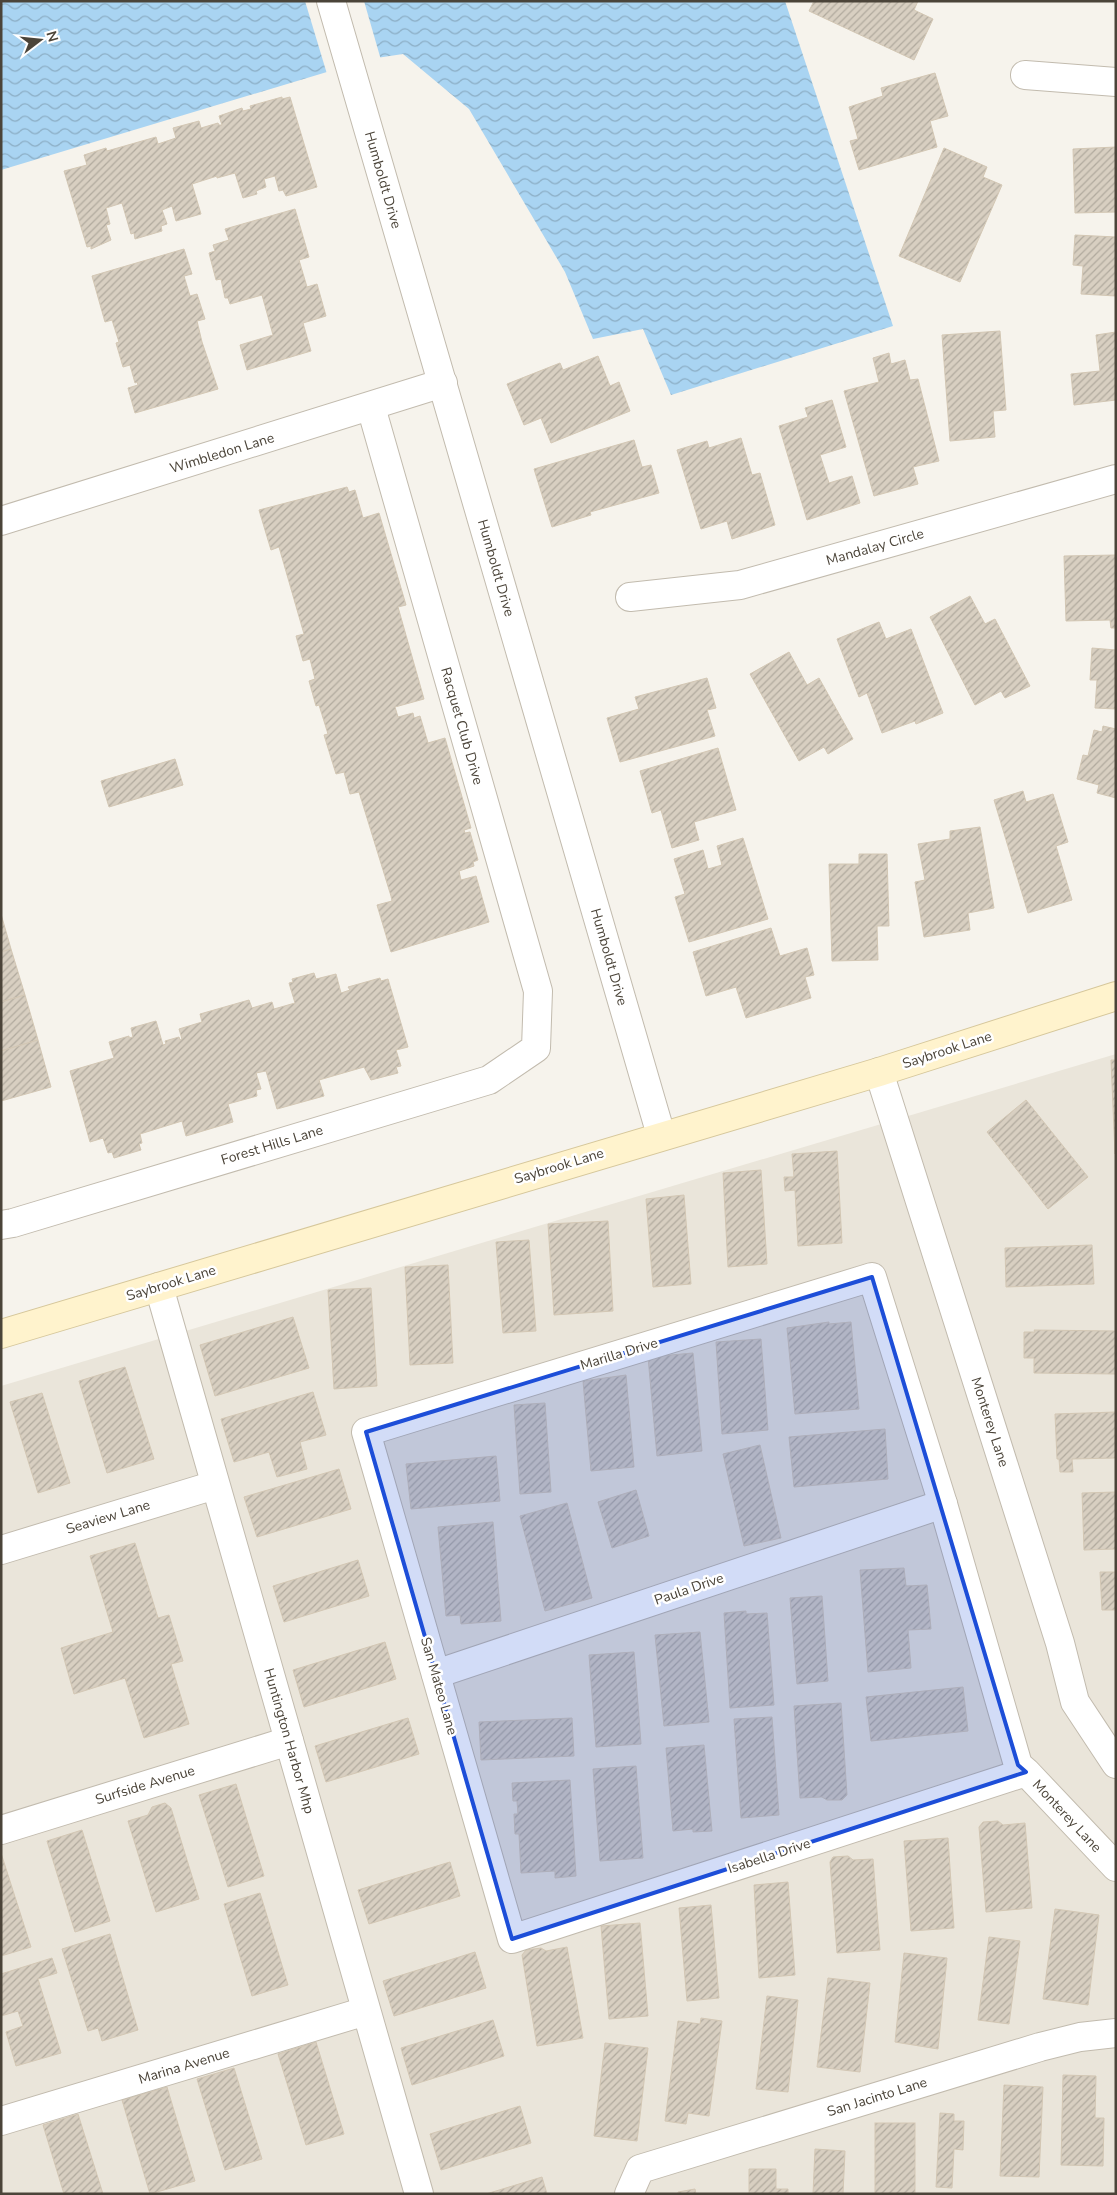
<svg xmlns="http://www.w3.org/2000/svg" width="1117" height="2195" font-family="'Nunito Sans',sans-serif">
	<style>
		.residential { fill: #eae5da }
		.water { fill: url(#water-waves) }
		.pier { fill: #f6f3ec }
		.building { fill: url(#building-hatch); stroke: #d3c7b4 }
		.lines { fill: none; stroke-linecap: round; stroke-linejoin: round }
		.minor-casing { stroke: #c2bbae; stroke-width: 30 }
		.tertiary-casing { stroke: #c2bbae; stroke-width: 30 }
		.secondary-casing { stroke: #d6c79b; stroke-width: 30 }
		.minor { stroke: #fff; stroke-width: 28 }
		.tertiary { stroke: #fff; stroke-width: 28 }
		.secondary { stroke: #fff3cd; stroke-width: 28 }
		.marked { fill: #1d4ed8; fill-opacity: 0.2; stroke: #1d4ed8; stroke-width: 4; stroke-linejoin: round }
		.labels { text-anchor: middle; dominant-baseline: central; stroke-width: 5; stroke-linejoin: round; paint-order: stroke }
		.street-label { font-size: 14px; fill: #4b4439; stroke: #fff }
	</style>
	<defs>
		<pattern id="water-waves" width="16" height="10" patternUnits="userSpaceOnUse" patternTransform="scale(1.25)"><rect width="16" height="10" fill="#a9d4f2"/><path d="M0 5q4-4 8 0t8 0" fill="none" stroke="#8caec5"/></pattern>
		<pattern id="building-hatch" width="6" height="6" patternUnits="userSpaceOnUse" patternTransform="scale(1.25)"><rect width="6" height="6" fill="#d8cfc1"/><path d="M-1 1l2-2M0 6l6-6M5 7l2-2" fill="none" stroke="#b1aa9e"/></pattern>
	</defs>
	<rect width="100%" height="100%" fill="#f6f3ec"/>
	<polygon class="residential" points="1116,1054 1116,2194 1,2194 1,1386"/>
	<polygon class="water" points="1,1 785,1 893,326 671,395 643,329 593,339 565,272 469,109 403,54 370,59 1,170"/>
	<polygon class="pier" points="305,1 364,1 381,60 327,74"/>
	<g class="building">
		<polygon points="814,1 918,1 914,10 933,19 914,60 809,11"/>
		<polygon points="935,73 948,116 930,121 937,147 859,170 850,141 858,139 849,107 883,96 881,88"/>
		<polygon points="282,97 282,99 290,97 317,187 286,196 283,190 279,191 275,176 264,179 266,187 256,191 257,194 243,198 235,173 217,178 217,176 192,184 201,214 176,221 172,206 162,210 167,224 161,226 162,231 135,239 134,233 131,234 122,203 106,208 110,224 106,225 111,240 91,249 91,246 87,247 64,171 87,165 84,155 106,148 107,151 156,137 158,144 176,138 173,128 199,121 201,128 218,123 219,125 222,125 219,116 242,108 243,111 251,109 250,106"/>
		<polygon points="1116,147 1116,212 1075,213 1073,149"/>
		<polygon points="944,148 987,167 983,177 1002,185 960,282 899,256"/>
		<polygon points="295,209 309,257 299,260 307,287 317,284 326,316 303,323 311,351 247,370 240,345 273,335 262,295 230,304 228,298 225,298 221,279 216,280 209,253 215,251 213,245 229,240 225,229"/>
		<polygon points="1075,235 1116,237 1116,296 1081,294 1083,266 1073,265"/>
		<polygon points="184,249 192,274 184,276 190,296 197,294 205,319 197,321 202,342 218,389 135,413 128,388 138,385 137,382 135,383 130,365 123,367 116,343 119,342 112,320 105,322 92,276"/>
		<polygon points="1000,331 1006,410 993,411 995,437 950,441 942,335"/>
		<polygon points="1116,332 1116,400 1074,405 1071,374 1100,371 1096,335"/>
		<polygon points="889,353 891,364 905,360 910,380 918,379 939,461 913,467 918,484 874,496 844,391 879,382 873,358"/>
		<polygon points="598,356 610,386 619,382 630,411 551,443 541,418 524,425 507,384 560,363 563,370"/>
		<polygon points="832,400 846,447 820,455 829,483 852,476 860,503 807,520 779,426 808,417 805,408"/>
		<polygon points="741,438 752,475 760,473 775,525 732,539 727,521 701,529 677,450 707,441 709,448"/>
		<polygon points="634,440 642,467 651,465 659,493 590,512 591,515 552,527 534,469"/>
		<polygon points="347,487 349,492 355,490 363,518 379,513 406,605 398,607 424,699 395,707 398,717 413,713 414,718 420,716 428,743 445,738 471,828 464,830 465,833 470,832 478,860 473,862 474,866 459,871 461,880 476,876 489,922 391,952 377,905 392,901 391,896 359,792 350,794 344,772 336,774 324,735 328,734 319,705 316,706 309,681 315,679 310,659 303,661 296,636 304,634 279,547 271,550 259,510"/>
		<polygon points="1116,555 1116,628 1111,628 1110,620 1066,621 1064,556"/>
		<polygon points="970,596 985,624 995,619 1030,686 1005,698 1001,691 975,705 930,617"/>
		<polygon points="879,622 886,639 911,629 943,713 916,724 915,721 882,733 867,693 859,697 837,639"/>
		<polygon points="1092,648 1116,650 1116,709 1095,708 1097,680 1090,680"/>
		<polygon points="789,652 807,685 819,678 853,739 828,754 824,747 799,761 750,674"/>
		<polygon points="707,678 716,708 707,710 715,736 620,762 607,718 639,709 635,697"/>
		<polygon points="1103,726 1116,729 1116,798 1097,793 1099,785 1077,779 1083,755 1088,756 1094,730 1102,732"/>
		<polygon points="718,748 736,810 694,822 699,840 672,848 661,810 652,813 640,771"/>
		<polygon points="175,759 183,785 109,807 101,781"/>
		<polygon points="1023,791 1026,802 1053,794 1068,842 1056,846 1072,900 1028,913 994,800"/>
		<polygon points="980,827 994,908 968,913 970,930 924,937 915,882 925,880 918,844 950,839 950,831"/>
		<polygon points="743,838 768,919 689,942 675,897 685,894 674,859 703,850 708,869 722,865 717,846"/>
		<polygon points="859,854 887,854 889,926 877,926 878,960 832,961 829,864 859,864"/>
		<polygon points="1,914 11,949 1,952"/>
		<polygon points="771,928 780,956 807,948 814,975 805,977 811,998 746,1018 736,987 706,996 693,952"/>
		<polygon points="11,949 25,995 1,1002 1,952"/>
		<polygon points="314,973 316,979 336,974 341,993 350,990 348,987 380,978 381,981 388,979 408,1047 396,1050 401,1066 396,1067 398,1073 371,1080 364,1067 319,1080 324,1096 277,1109 266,1071 256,1073 261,1089 256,1090 257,1096 228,1104 233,1122 186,1136 182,1121 140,1134 142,1143 139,1144 141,1150 114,1158 112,1152 108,1153 103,1138 90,1142 70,1071 114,1058 109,1042 129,1036 129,1038 133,1037 131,1028 156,1021 163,1045 166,1044 165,1041 179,1037 180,1040 182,1039 179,1029 202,1022 200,1014 249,1000 252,1008 272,1002 274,1009 295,1003 289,983 293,982 292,979"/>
		<polygon points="25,995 38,1040 1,1051 1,1002"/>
		<polygon points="38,1040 51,1087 1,1101 1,1051"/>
		<polygon points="1111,1060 1116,1060 1115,1154"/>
		<polygon points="1026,1100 1088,1177 1048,1209 987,1132"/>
		<polygon points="837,1151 842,1243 798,1246 795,1190 785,1191 784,1177 794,1177 792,1154"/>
		<polygon points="761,1170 767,1264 728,1267 723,1173"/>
		<polygon points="684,1195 691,1284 653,1287 646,1199"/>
		<polygon points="608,1221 613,1311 554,1315 548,1224"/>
		<polygon points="529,1240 536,1331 503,1333 496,1242"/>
		<polygon points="1092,1245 1094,1284 1006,1287 1005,1248"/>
		<polygon points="448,1265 453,1363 410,1365 405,1267"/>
		<polygon points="371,1288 377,1386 334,1389 328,1290"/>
		<polygon points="293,1317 309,1368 215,1396 200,1345"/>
		<polygon points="829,1322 829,1324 851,1322 859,1409 795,1414 787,1328"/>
		<polygon points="1034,1330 1116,1331 1116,1374 1034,1373 1034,1358 1024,1358 1024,1332 1035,1332"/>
		<polygon points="761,1339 768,1430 722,1434 716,1342"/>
		<polygon points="693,1353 702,1451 657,1456 648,1357"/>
		<polygon points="125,1367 154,1459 107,1473 79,1381"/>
		<polygon points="626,1375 634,1467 591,1471 583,1381"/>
		<polygon points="313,1392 326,1435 300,1442 307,1469 277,1477 269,1452 234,1462 221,1419"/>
		<polygon points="42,1393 70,1483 38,1493 10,1402"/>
		<polygon points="545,1403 551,1492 520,1494 514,1405"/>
		<polygon points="1116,1412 1116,1458 1072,1459 1073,1472 1060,1472 1059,1459 1057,1459 1055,1414"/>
		<polygon points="885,1429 888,1479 794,1487 789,1437"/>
		<polygon points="760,1445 781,1538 744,1546 723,1454"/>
		<polygon points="496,1456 500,1501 411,1509 406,1464"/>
		<polygon points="339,1469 351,1509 257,1537 244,1497"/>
		<polygon points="636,1490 649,1536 612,1548 598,1502"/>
		<polygon points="1116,1492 1116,1549 1084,1550 1082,1493"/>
		<polygon points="567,1503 592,1598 545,1611 520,1516"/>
		<polygon points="493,1522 501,1621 461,1624 460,1615 446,1616 438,1527"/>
		<polygon points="135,1543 158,1618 169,1615 183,1661 171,1664 189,1724 144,1738 125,1678 74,1694 61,1648 113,1632 90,1556"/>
		<polygon points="358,1560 369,1596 284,1622 273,1586"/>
		<polygon points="904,1568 906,1586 927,1585 931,1629 908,1630 911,1668 868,1672 860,1570"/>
		<polygon points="1100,1572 1116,1572 1116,1610 1102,1610"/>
		<polygon points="822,1596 828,1681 797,1684 790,1598"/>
		<polygon points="746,1611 746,1614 767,1613 774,1705 730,1708 724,1613"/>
		<polygon points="700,1632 709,1722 664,1726 655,1635"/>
		<polygon points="385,1642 396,1679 304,1707 293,1670"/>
		<polygon points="634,1652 641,1744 596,1747 589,1655"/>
		<polygon points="963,1687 968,1731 871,1741 866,1697"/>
		<polygon points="841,1703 847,1795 842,1800 827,1800 822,1797 800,1798 794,1706"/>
		<polygon points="772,1717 779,1815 741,1818 734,1719"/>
		<polygon points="408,1718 419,1754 326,1782 315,1746"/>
		<polygon points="572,1718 574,1756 481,1760 479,1722"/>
		<polygon points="704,1745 712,1831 693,1832 693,1829 673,1831 666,1748"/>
		<polygon points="636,1766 643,1858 600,1861 593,1769"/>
		<polygon points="570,1780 576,1876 555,1878 555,1871 521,1873 519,1834 515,1834 514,1814 518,1814 517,1801 513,1801 512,1783"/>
		<polygon points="236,1784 264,1876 228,1887 199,1795"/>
		<polygon points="165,1803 171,1808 199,1899 156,1912 128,1821 148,1815 152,1807"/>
		<polygon points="998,1821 1003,1825 1025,1823 1032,1908 986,1912 979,1827 983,1822"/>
		<polygon points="82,1830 110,1921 75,1932 47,1841"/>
		<polygon points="948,1838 954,1928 911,1931 904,1841"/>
		<polygon points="1,1853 31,1947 1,1956"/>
		<polygon points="848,1856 853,1860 873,1859 880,1950 837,1953 830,1862 833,1857"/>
		<polygon points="450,1862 460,1896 369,1924 358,1890"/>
		<polygon points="788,1882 795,1975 759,1978 754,1885"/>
		<polygon points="260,1893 288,1985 252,1996 224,1904"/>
		<polygon points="711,1905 719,1998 687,2001 679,1908"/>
		<polygon points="1055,1909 1099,1915 1088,2005 1043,1999"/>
		<polygon points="640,1923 648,2016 609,2019 601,1926"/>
		<polygon points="110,1934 138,2030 102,2041 98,2028 88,2031 62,1949"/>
		<polygon points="989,1937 1020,1941 1009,2024 978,2020"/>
		<polygon points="567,1947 583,2038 537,2046 522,1955 526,1950 541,1948 546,1951"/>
		<polygon points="475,1952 486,1988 394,2016 383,1981"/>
		<polygon points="904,1953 947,1958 938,2049 895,2042"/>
		<polygon points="52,1958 57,1973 38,1979 61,2053 16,2066 6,2032 23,2026 18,2011 1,2016 1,1974"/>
		<polygon points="828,1978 870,1983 860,2072 817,2067"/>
		<polygon points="767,1996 798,2000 788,2092 756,2089"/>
		<polygon points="701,2018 722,2021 709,2116 688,2113 686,2124 665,2121 678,2021 700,2024"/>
		<polygon points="493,2020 504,2056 412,2085 401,2048"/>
		<polygon points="316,2042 344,2134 306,2145 278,2054"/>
		<polygon points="605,2043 648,2048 637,2141 594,2136"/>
		<polygon points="234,2068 262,2159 225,2170 197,2079"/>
		<polygon points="1063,2075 1096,2076 1095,2118 1104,2118 1103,2166 1061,2165"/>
		<polygon points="1004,2085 1043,2087 1039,2177 1000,2176"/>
		<polygon points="167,2087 195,2181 150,2194 122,2100"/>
		<polygon points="520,2106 531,2143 441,2170 430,2134"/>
		<polygon points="940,2113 954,2114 954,2121 964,2121 963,2150 954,2149 952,2188 936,2187"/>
		<polygon points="78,2114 103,2194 64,2194 43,2125"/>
		<rect x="875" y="2123" width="40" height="71"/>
		<polygon points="815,2149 845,2151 843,2194 813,2194"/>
		<polygon points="749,2169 776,2169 776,2189 788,2189 788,2194 749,2194"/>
		<polygon points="542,2177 547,2194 486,2194"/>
		<polygon points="695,2189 696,2194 678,2194 678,2192"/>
	</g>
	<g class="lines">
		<g class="minor-casing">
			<g id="minor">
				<polyline points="1025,75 1116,82"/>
				<polyline points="1,521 443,383"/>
				<polyline points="630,597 740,585 1116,479"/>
				<polyline points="879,1072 1060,1643 1075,1702 1116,1764"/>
				<polyline points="1,1225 13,1223 489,1080 536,1048 538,991 371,407"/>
				<polyline points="159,1287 419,2194"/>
				<polyline points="1,1550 215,1485"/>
				<polyline points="436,1674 943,1504"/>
				<polyline points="1026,1772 512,1939 366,1432 872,1277 943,1504 1018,1765 1026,1772 1116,1867"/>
				<polyline points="1,1830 289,1741"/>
				<polyline points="1,2121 366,2011"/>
				<polyline points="629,2194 640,2169 1040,2047 1080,2037 1116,2033"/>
			</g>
		</g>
		<g class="tertiary-casing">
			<polyline id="tertiary" points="331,1 661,1135"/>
		</g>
		<g class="secondary-casing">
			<polyline id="secondary" points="1,1334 879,1072 1116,996"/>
		</g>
		<use href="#minor" class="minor"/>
		<use href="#tertiary" class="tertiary"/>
		<use href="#secondary" class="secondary"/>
	</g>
	<path class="marked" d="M872 1277 1018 1765 1026 1772 512 1939 366 1432Z"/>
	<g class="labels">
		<g class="street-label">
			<text transform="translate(383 180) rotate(74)">Humboldt Drive</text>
			<text transform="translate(222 453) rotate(-17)">Wimbledon Lane</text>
			<text transform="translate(875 547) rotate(-16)">Mandalay Circle</text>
			<text transform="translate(496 568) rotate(74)">Humboldt Drive</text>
			<text transform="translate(462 726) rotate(74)">Racquet Club Drive</text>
			<text transform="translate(609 957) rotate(74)">Humboldt Drive</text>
			<text transform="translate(947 1050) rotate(-18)">Saybrook Lane</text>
			<text transform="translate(272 1145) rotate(-17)">Forest Hills Lane</text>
			<text transform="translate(559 1166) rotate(-17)">Saybrook Lane</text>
			<text transform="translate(171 1283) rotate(-17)">Saybrook Lane</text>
			<text transform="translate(619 1354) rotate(-17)">Marilla Drive</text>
			<text transform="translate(990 1422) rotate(72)">Monterey Lane</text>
			<text transform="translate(108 1517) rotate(-17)">Seaview Lane</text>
			<text transform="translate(689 1589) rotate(-19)">Paula Drive</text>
			<text transform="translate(439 1686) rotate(74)">San Mateo Lane</text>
			<text transform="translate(289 1741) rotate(74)">Huntington Harbor Mhp</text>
			<text transform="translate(145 1785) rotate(-17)">Surfside Avenue</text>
			<text transform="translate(1067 1816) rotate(47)">Monterey Lane</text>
			<text transform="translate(769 1856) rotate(-18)">Isabella Drive</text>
			<text transform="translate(184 2066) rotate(-17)">Marina Avenue</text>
			<text transform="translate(877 2097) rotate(-17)">San Jacinto Lane</text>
		</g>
	</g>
	<rect width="1117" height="2195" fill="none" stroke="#4b4439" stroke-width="5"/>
	<g transform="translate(40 40) rotate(74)" stroke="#ffffff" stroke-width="4" paint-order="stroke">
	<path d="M0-4L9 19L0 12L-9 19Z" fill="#4b4439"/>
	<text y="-8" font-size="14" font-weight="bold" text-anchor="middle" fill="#4b4439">N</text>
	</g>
</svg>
